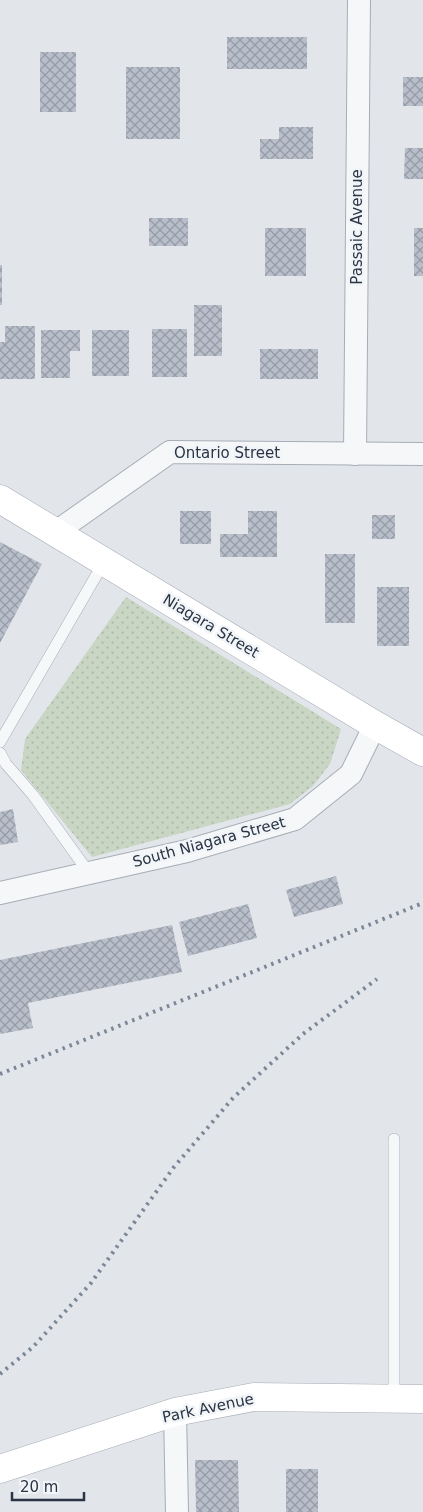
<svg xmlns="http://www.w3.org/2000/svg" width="423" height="1512" font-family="'DejaVu Sans',sans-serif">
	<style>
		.grass { fill: url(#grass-dots) }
		.building { fill: url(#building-cross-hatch) }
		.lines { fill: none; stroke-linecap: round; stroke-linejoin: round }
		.lane-casing { stroke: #a7adb6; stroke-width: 12 }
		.street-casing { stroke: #a7adb6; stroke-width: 24 }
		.secondary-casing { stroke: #a7adb6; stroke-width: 29 }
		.lane { stroke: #f5f7f9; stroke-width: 11 }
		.street { stroke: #f5f7f9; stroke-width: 22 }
		.secondary { stroke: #fff; stroke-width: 28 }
		.rail { stroke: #7b8696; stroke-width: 4; stroke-dasharray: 2.5 5; stroke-linecap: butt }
		.labels { text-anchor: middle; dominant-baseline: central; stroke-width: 5; stroke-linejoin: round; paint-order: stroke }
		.street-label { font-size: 15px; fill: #293445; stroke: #f2f5f8 }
	</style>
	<defs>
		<pattern id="grass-dots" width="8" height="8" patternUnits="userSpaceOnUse" patternTransform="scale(1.25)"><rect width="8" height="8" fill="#c8d6c3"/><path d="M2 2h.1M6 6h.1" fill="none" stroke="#acb8a9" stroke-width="1.8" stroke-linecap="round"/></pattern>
		<pattern id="building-cross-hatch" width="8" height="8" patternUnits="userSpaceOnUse" patternTransform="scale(1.25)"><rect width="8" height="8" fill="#b9bfca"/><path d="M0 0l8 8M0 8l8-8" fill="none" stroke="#969ca6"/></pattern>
	</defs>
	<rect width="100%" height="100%" fill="#e2e6eb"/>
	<polygon class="grass" points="126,597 341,729 330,764 313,786 290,804 92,857 21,770 25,739"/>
	<g class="building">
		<rect x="227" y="37" width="80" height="32"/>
		<rect x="40" y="52" width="36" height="60"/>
		<rect x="126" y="67" width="54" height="72"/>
		<rect x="403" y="77" width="20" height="29"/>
		<polygon points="279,127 313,127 313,159 260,159 260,139 279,139"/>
		<polygon points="405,148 423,148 423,179 404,179"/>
		<rect x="149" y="218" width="39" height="28"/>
		<rect x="265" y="228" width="41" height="48"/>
		<rect x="414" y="228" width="9" height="48"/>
		<rect x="0" y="265" width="2" height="40"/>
		<rect x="194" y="305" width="28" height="51"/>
		<polygon points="5,326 35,326 35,379 0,379 0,342 5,342"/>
		<rect x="152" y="329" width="35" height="48"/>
		<polygon points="41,330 80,330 80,351 70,351 70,378 41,378"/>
		<rect x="92" y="330" width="37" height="46"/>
		<rect x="260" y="349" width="58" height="30"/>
		<rect x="180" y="511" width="31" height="33"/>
		<polygon points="248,511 277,511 277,557 220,557 220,534 248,534"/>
		<rect x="372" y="515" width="23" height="24"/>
		<polygon points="0,542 42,564 0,643"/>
		<rect x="325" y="554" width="30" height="69"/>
		<rect x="377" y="587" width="32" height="59"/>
		<polygon points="13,809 18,842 0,845 0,812"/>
		<polygon points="336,876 343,904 294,917 286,890"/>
		<polygon points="248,904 257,938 188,956 179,922"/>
		<polygon points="172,925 182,972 28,1003 33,1028 0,1034 0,960"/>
		<polygon points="195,1460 238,1460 239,1512 196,1512"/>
		<rect x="286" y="1469" width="32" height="43"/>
	</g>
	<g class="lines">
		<g class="lane-casing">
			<g id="lane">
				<polyline points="0,742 104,562"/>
				<polyline points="0,753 6,764 33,795 89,873"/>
				<polyline points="394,1399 394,1139"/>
			</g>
		</g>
		<g class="street-casing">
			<g id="street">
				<polyline points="355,454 359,0"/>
				<polyline points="56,532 170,452 423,454"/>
				<polyline points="0,893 187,851 295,819 351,774 375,725"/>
				<polyline points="175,1412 177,1512"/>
			</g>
		</g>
		<g class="secondary-casing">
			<g id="secondary">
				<polyline points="0,499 375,725 423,752"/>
				<polyline points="0,1469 175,1412 254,1397 423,1399"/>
			</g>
		</g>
		<use href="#lane" class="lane"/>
		<use href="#street" class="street"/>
		<use href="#secondary" class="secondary"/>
		<g class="rail">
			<polyline points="0,1074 423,903"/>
			<polyline points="0,1374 33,1347 91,1283 174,1167 233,1098 303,1034 377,979"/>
		</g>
	</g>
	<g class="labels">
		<g class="street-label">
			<text transform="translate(357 227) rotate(-90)">Passaic Avenue</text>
			<text x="227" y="453">Ontario Street</text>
			<text transform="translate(211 626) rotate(31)">Niagara Street</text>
			<text transform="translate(209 842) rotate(-15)">South Niagara Street</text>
			<text transform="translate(208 1408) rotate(-12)">Park Avenue</text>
		</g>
	</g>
	<path d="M12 1492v8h72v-8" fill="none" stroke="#293445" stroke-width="2.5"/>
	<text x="20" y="1492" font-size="15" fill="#293445" stroke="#f2f5f8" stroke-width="4" paint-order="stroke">20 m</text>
</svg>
